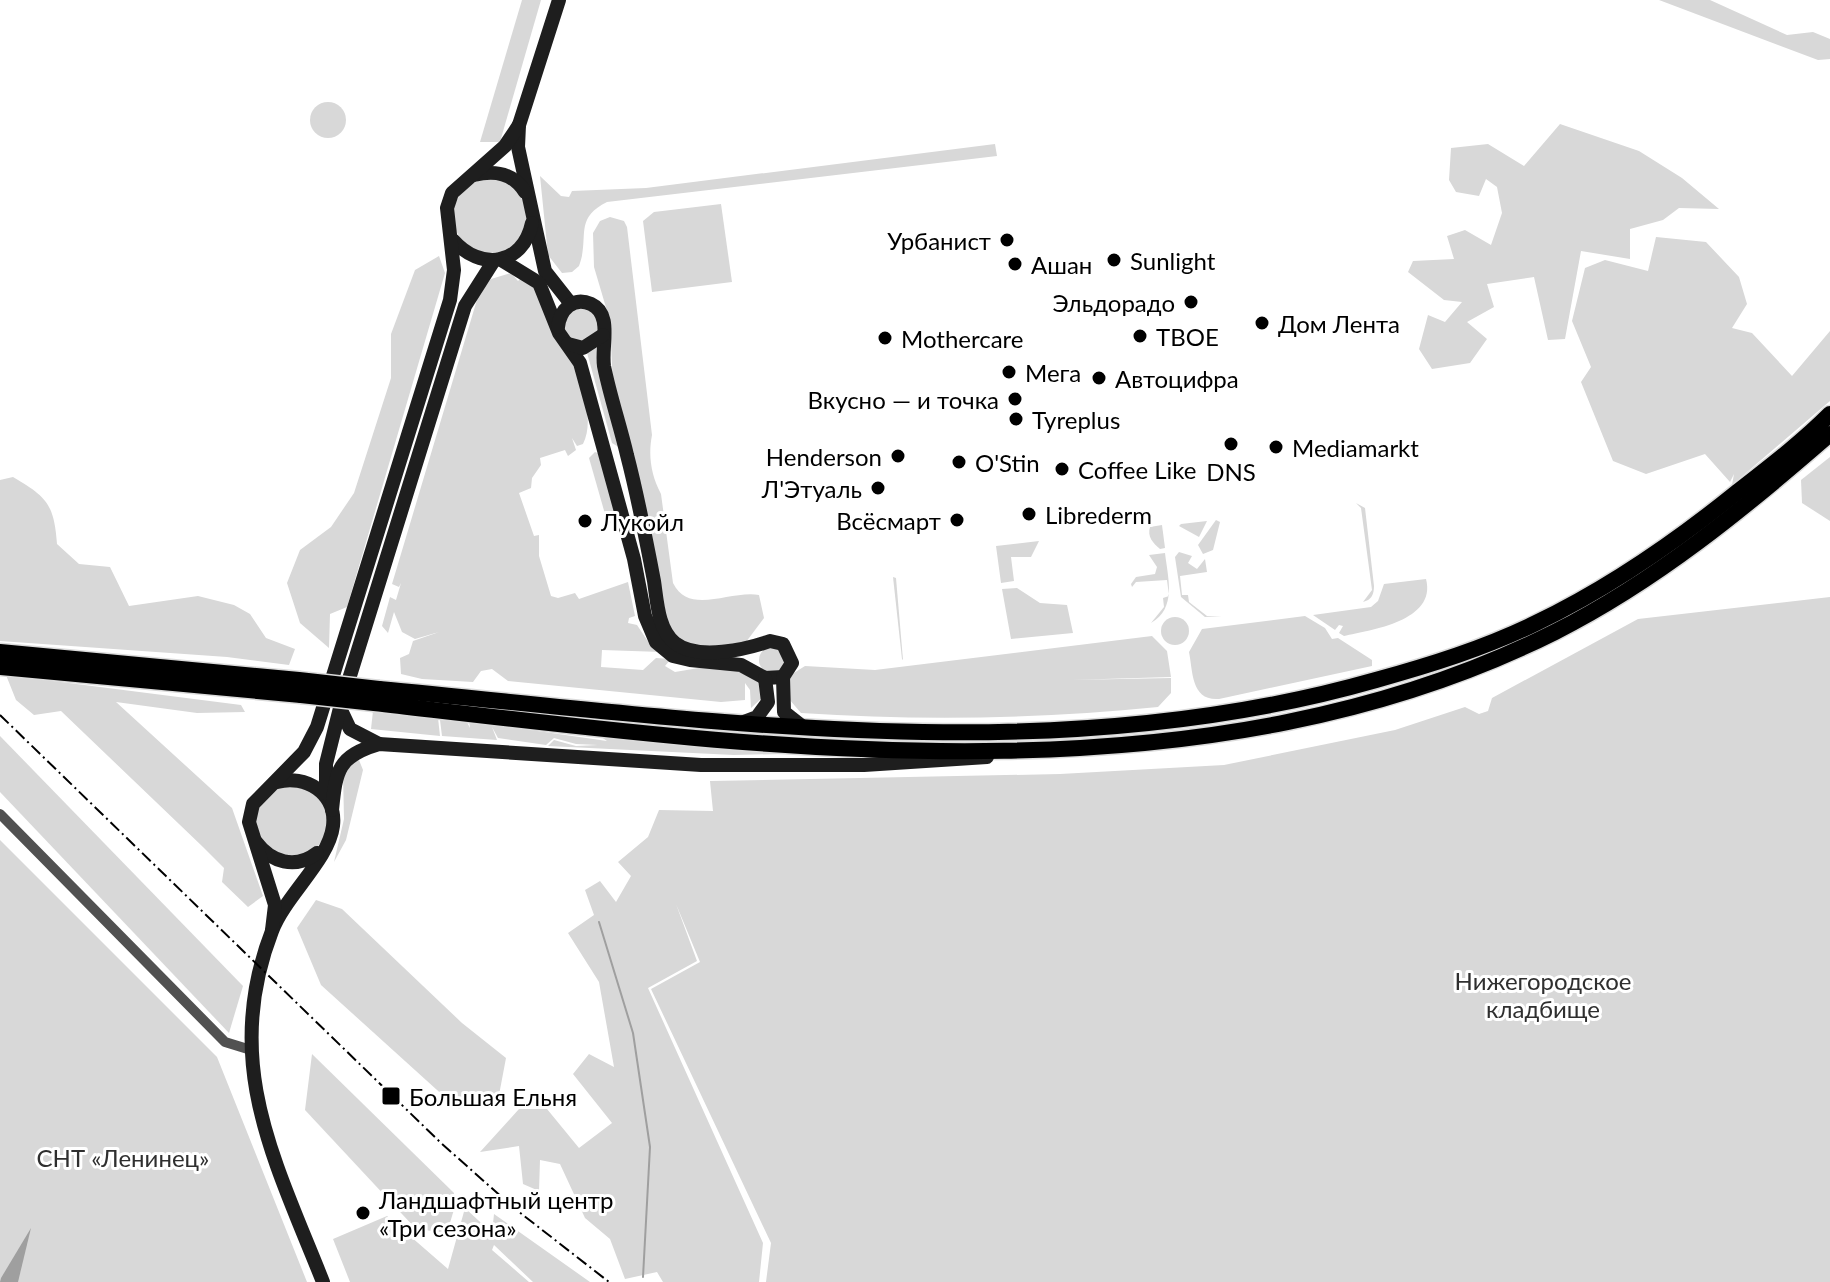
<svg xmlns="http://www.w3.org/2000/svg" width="1830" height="1282" font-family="Lato,sans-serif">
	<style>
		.green { fill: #d8d8d8 }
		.water { fill: #9f9f9f }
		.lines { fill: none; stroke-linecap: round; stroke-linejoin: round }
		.stream { stroke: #9f9f9f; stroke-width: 2 }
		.primary-casing { stroke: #dbdbdb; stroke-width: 19 }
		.minor { stroke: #515151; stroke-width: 10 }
		.secondary { stroke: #1e1e1e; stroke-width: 14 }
		.primary { stroke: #000; stroke-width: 16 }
		.rail { stroke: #000; stroke-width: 2; stroke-dasharray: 12 4 2 4; stroke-linecap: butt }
		.primary-bridge-casing { stroke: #dbdbdb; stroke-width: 19; stroke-linecap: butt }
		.primary-bridge { stroke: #000; stroke-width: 16 }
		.poi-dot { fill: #000; stroke: #fff; stroke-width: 3 }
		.labels { text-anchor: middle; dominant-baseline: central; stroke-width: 6; stroke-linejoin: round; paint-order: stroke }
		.poi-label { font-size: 24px; fill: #000; stroke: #fff; text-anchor: start }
		.park-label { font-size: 24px; fill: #2f2f2f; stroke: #fff }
	</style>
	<rect width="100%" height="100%" fill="#fff"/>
	<g class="green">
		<polygon points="522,0 541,0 500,142 480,142"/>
		<polygon points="1659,0 1710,0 1787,35 1813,32 1830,39 1830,59 1818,60"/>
		<circle cx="328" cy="120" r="18"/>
		<polygon points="1560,124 1639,151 1682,178 1719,209 1679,208 1663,220 1630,229 1630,259 1581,251 1565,339 1548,340 1534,277 1487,284 1494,307 1467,322 1487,339 1470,363 1432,369 1419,349 1428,315 1445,322 1462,302 1444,300 1408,272 1413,261 1454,259 1447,236 1465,230 1491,245 1502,213 1497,187 1486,179 1479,196 1456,192 1449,180 1451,148 1488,144 1524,166"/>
		<path d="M995 144 997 156 607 202C573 219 590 237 579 266L572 272 562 273 548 255 540 176 561 196 569 197 572 191 646 188Z"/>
		<circle cx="490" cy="216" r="37"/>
		<polygon points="721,204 732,282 652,292 643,221 654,212"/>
		<path d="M610 217 624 221 627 227 652 435C648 456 651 475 661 494L673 583C689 616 730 590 759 595L764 618 746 642 699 648 671 636 613 388 610 321 594 267 593 233 600 221Z"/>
		<polygon points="1656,237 1706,242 1739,277 1747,304 1732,328 1752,333 1792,376 1830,331 1830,401 1732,485 1734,474 1730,482 1705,454 1646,474 1613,461 1581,382 1591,367 1572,321 1585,268 1605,260 1648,271"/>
		<polygon points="439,256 445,273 347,607 330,614 329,648 300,623 287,583 300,550 331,527 354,493 391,378 391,334 415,270"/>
		<path d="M511 273 518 281 521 278 531 280C551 318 604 402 583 444L577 446 572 438 576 450 568 456 565 450 540 458 541 465 532 478 531 488 519 493 534 536 539 535V556L551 596 558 598 575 593 579 599 628 582 635 616 629 618 628 623 637 625 649 643 662 652 602 650 601 667 643 670 656 658 671 659 665 666 675 672 722 664 761 682 762 698 751 708 750 690 745 683V700L721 702 508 681 492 669 481 671 473 682 422 679 401 674 400 658 409 654 413 641 439 632 415 639 402 632 394 612 388 633 382 626 390 597 396 600 401 583 399 587 392 584 479 293 491 279Z"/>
		<circle cx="581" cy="325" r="17"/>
		<polygon points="600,345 622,449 612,443 586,349"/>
		<polygon points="595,452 600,454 620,529 607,521 589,458"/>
		<polygon points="1830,457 1830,521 1802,503 1801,480"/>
		<path d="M13 477C47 497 54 504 57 544L79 564 110 567 129 606 198 596 234 605 250 614 266 638 295 649 289 665 227 657 0 641V480Z"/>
		<path d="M1356 503 1365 508 1374 586C1374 595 1371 600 1363 602L1372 590 1361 508Z"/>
		<polygon points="1216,520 1220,522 1213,550 1203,554 1198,545"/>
		<polygon points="1207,521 1199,537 1179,526 1181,524"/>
		<path d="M1162 525 1165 548 1160 549C1153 543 1147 537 1150 527Z"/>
		<polygon points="1039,541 1031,557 1011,557 1014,581 1001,583 996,546"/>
		<polygon points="1179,552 1192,556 1188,563 1197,569 1205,559 1207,572 1180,576 1182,595 1188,595 1189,602 1207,616 1222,616 1205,617 1181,597 1175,557"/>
		<path d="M1165 553C1168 579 1177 608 1151 623L1164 607 1163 598 1169 596 1167 580 1136 582 1132 587 1131 584 1136 577 1155 574 1157 567 1149 555Z"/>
		<polygon points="893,577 896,578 903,660 902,659"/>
		<path d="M1426 579C1437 621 1371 630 1344 636L1339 633 1343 626 1339 625 1335 630 1313 615 1371 607 1378 601 1384 584Z"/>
		<polygon points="1017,588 1040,603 1067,605 1073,633 1011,639 1002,589"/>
		<polygon points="1830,597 1830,1282 766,1282 771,1243 651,989 700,962 676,904 697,961 648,988 763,1243 759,1282 663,1282 657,1272 625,1279 610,1239 585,1218 560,1164 540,1160 539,1191 523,1184 519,1146 480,1152 519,1109 547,1109 579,1148 612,1123 573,1074 589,1054 614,1067 599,982 568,933 594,915 585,890 600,881 616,902 631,876 618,862 648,837 659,810 713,811 710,781 1060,774 1224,765 1395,730 1465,707 1479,714 1488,711 1492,698 1638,619"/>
		<path d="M1305 616 1325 628 1332 639 1338 638 1372 660V666L1219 699C1191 701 1193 672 1189 652L1202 629Z"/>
		<circle cx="1175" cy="631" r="14"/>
		<path d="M1152 636 1167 651 1171 677 1070 680 1171 678V693L1158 707C1039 719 921 721 801 713L789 699V676L805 666 875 670Z"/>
		<circle cx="772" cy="660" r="13"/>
		<polygon points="6,675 241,705 245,712 197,713 116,702 232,808 263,896 248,907 222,882 224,868 203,847 61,711 34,715 16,700"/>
		<polygon points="373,711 438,718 440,736 371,729"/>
		<polygon points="440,720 467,722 470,728 469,721 607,741 600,736 824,753 734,755 548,746 554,740 576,746 598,745 576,744 554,738 546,745 498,738 492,727 497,740 442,736"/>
		<polygon points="0,736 243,986 229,1033 0,792"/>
		<polygon points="353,760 359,760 363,770 346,840 334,862 344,819 343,773"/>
		<circle cx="292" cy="821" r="36"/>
		<polygon points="0,840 217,1057 307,1282 0,1282"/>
		<polygon points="316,900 342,909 462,1023 506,1058 499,1095 458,1109 321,985 297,928"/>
		<polygon points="312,1054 454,1193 455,1206 447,1233 416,1229 305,1110"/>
		<polygon points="465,1208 492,1233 494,1214 590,1282 533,1282 494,1245 492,1250 529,1282 350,1282 333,1239 387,1216 448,1269"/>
	</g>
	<polygon class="water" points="31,1228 18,1282 0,1282 1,1278"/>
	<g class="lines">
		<polyline class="stream" points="599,922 633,1033 650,1147 643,1277"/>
		<g class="primary-casing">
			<g id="primary">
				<polyline points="0,652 299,680"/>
				<polyline points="0,667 301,695"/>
				<path d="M379 689C710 720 1051 773 1376 680 1430 665 1485 648 1536 623 1607 589 1674 543 1736 493 1768 468 1801 443 1830 414"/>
				<path d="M374 703C754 747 1198 811 1555 632 1656 581 1745 508 1830 434"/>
			</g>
		</g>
		<polyline class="minor" points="0,814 225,1042 251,1050"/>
		<g class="secondary">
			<polyline points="559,0 519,125 518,147 545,271 571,304"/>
			<path d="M474 175C495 170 513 173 525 192"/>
			<path d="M453 240C480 271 523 266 532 223"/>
			<polyline points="503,261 539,283 559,333 580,363 634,559 645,616 656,642 673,656 690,660 741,665 765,678 783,677"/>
			<path d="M558 327C560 310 573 296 591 304 613 314 601 346 604 366 610 396 620 425 627 455 638 497 646 539 654 581 657 601 658 630 675 643 698 661 747 649 770 641L783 644 792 663 783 677 784 712 803 727"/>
			<polyline points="568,344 583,348 603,335"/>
			<polyline points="340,708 350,729 379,744"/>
			<polyline points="741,723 757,717 768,702 765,678"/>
			<path d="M277 782C305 774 337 793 333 826 329 860 285 896 272 931 221 1062 275 1161 323 1282"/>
			<polyline points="326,793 326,764 340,708 465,306 493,262"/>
			<path d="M332 810C336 770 338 756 379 744L701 765H864L987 757"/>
			<path d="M256 842C271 862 295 870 317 853"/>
			<polyline points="272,930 275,905 249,822 253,804 304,752 317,727 450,300 454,270 447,208 452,193 505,146 519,125"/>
		</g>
		<use href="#primary" class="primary"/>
		<polyline class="rail" points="0,715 441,1143 514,1208 609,1282"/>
		<g class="primary-bridge-casing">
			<g id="primary-bridge">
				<polyline points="299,680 379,689"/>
				<polyline points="301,695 374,703"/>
			</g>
		</g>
		<use href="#primary-bridge" class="primary-bridge"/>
	</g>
	<g class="poi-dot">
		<circle cx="1007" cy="240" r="8"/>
		<circle cx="1114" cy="260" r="8"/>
		<circle cx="1015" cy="264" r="8"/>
		<circle cx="1191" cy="302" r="8"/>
		<circle cx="1262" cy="323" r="8"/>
		<circle cx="1140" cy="336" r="8"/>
		<circle cx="885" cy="338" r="8"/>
		<circle cx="1009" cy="372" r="8"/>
		<circle cx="1099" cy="378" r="8"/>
		<circle cx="1015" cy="399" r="8"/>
		<circle cx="1016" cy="419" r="8"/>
		<circle cx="1231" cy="444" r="8"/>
		<circle cx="1276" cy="447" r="8"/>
		<circle cx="898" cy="456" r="8"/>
		<circle cx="959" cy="462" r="8"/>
		<circle cx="1062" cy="469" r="8"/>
		<circle cx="878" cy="488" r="8"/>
		<circle cx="1029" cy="514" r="8"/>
		<circle cx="957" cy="520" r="8"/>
		<circle cx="585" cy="521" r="8"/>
		<rect x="381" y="1086" width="20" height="20" rx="4"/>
		<circle cx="363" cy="1213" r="8"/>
	</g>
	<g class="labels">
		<g class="poi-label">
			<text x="991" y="240" text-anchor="end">Урбанист</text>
			<text x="1130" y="260">Sunlight</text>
			<text x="1031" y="264">Ашан</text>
			<text x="1175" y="302" text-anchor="end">Эльдорадо</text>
			<text x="1278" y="323">Дом Лента</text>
			<text x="1156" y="336">ТВОЕ</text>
			<text x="901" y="338">Mothercare</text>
			<text x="1025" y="372">Мега</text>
			<text x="1115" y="378">Автоцифра</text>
			<text x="999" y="399" text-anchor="end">Вкусно — и точка</text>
			<text x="1032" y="419">Tyreplus</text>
			<text x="1292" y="447">Mediamarkt</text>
			<text x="882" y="456" text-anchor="end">Henderson</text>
			<text x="975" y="462">O'Stin</text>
			<text x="1078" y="469">Coffee Like</text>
			<text x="1231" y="471" text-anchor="middle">DNS</text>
			<text x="862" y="488" text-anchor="end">Л'Этуаль</text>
			<text x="1045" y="514">Librederm</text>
			<text x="941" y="520" text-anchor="end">Всёсмарт</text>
			<text x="601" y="521">Лукойл</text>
			<text x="409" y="1096">Большая Ельня</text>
			<text x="379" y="1199">Ландшафтный центр<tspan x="379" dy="28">«Три сезона»</tspan></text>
		</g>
		<g class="park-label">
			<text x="1543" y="980">Нижегородское<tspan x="1543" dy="28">кладбище</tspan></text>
			<text x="123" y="1157">СНТ «Ленинец»</text>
		</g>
	</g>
</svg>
